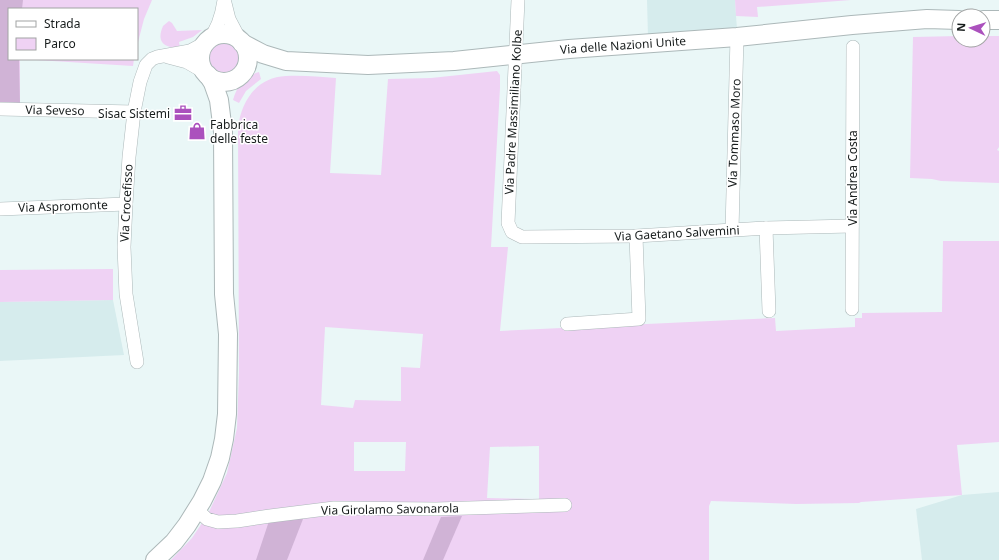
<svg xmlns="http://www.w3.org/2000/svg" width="999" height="560" font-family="'Noto Sans',sans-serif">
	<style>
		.built { fill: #d6eced }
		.green { fill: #efd2f4; fill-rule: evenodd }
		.forest { fill: #d0b3d6 }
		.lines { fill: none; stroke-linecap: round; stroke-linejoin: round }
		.street-casing { stroke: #acb8b9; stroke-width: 14 }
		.secondary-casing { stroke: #acb8b9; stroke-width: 20 }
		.street { stroke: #fff; stroke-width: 13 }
		.secondary { stroke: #fff; stroke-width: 18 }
		.labels { text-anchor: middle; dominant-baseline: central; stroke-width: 3; stroke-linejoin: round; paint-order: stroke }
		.street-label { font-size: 12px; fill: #171c1c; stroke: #fff }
		.poi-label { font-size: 12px; fill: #171c1c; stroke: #fff; text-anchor: end }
	</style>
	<rect width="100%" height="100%" fill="#eaf7f7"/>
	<g class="built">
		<polygon points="647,0 735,0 737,30 648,37"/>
		<polygon points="113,300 124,355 0,361 0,302"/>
		<polygon points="999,492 999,560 922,560 916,509 962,495"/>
	</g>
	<g class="green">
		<polygon points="0,0 152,0 144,19 137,46 137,9 9,9 9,59 134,59 133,66 20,59 20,103 0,102"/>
		<polygon points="735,0 851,0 757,7 758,17 736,16"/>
		<path d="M169 21 172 23 177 31 202 30 193 37 179 42 180 48C164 48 156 42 163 26Z"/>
		<polygon points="959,36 959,40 983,40 983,36 999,36 999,147 997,150 999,151 999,183 941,181 932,179 910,178 913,37"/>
		<circle cx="224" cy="58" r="15"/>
		<path d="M497 71 500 75V88L491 247H508L500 331 775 318 776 331 855 327V318H862V313L942 312 943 241H999V442L957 445 962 495 861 502 859 503 796 504 711 501 709 506V560H171L192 538 208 514 227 473 237 428 239 372 238 128C241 101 257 77 286 76 303 75 320 77 336 78L330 173 381 175 388 79 431 78ZM325 327 423 334 420 368 401 367V401L355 400 353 408 321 405ZM354 442H406L405 471H354ZM539 446V499L487 498 490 447Z"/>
		<path d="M259 72 261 79 246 91 239 103 233 100C237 86 244 76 259 72Z"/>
		<polygon points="113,269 113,300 0,302 0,270"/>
	</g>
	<g class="forest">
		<polygon points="0,0 23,0 22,9 9,9 9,59 19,59 20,103 0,102"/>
		<polygon points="299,514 303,519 287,560 256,560 271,515"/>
		<polygon points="462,516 443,560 423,560 441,517"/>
	</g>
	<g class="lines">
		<g class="street-casing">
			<g id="street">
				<polyline points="518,0 508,223 512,232 522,237 636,236 766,228 852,226"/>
				<polyline points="225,3 229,19 240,40"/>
				<path d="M208 41C218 29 222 15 224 0"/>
				<polyline points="168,57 187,62 206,73"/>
				<polyline points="0,109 134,112"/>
				<polyline points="0,209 126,204"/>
				<polyline points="766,228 769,311"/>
				<polyline points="732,230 737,37"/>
				<polyline points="852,309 853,47"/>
				<polyline points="567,324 639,319 636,236"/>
				<polyline points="137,362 126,294 124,247 126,204 129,157 134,112 140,82 146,65 152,59 157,57 190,51 205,43"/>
				<polyline points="197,510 207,519 218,522 237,521 270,516 334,508 436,509 565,505"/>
			</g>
		</g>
		<g class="secondary-casing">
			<g id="secondary">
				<polyline points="983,20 999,20"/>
				<circle cx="224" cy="58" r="24"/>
				<polyline points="242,43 263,54 286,61 368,65 454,61 569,49 737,37 852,25 927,19 959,20"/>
				<polyline points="155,560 174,542 187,525 202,501 212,481 220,458 224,439 227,414 228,334 224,294 223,132 219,100 213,83 208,75"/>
			</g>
		</g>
		<use href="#street" class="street"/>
		<use href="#secondary" class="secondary"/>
	</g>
	<defs>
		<g id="office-bare" transform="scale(1.38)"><path d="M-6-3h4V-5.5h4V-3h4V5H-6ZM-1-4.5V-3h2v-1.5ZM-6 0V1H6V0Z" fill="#ab51bd" stroke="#fff" stroke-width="2.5" paint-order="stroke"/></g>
		<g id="shop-bare" transform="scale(1.38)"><path d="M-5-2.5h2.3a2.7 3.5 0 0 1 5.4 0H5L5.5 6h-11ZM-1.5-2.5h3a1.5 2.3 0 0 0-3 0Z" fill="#ab51bd" stroke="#fff" stroke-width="2.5" paint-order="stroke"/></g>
	</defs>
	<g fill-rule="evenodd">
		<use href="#office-bare" x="183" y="113"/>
		<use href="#shop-bare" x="197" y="131"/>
	</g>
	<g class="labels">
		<g class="street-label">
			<text transform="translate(623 45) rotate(-4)">Via delle Nazioni Unite</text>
			<text transform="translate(55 110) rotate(1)">Via Seveso</text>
			<text transform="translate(513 112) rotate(-87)">Via Padre Massimiliano Kolbe</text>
			<text transform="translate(734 133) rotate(-88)">Via Tommaso Moro</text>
			<text transform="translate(852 178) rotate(-90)">Via Andrea Costa</text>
			<text transform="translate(126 203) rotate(-87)">Via Crocefisso</text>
			<text transform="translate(63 206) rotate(-2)">Via Aspromonte</text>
			<text transform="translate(677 233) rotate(-3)">Via Gaetano Salvemini</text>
			<text transform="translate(390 509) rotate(-1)">Via Girolamo Savonarola</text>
		</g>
		<g class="poi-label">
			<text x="170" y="113">Sisac Sistemi</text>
			<text x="210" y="124" text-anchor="start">Fabbrica<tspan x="210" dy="14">delle feste</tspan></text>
		</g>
	</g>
	<rect x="8" y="8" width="130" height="52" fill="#ffffff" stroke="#a2a4a4"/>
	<rect x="16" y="21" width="20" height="6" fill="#ffffff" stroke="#a2a4a4"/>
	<text x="44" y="28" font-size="12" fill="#171c1c">Strada</text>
	<rect x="16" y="38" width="20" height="12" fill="#efd2f4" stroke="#a2a4a4"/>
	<text x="44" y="48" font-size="12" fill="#171c1c">Parco</text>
	<g transform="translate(971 28) rotate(274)"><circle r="19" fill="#ffffff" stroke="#a2a4a4"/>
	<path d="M0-3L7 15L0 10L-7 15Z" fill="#ab51bd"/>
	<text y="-6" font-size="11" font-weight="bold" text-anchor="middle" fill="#171c1c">N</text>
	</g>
</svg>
